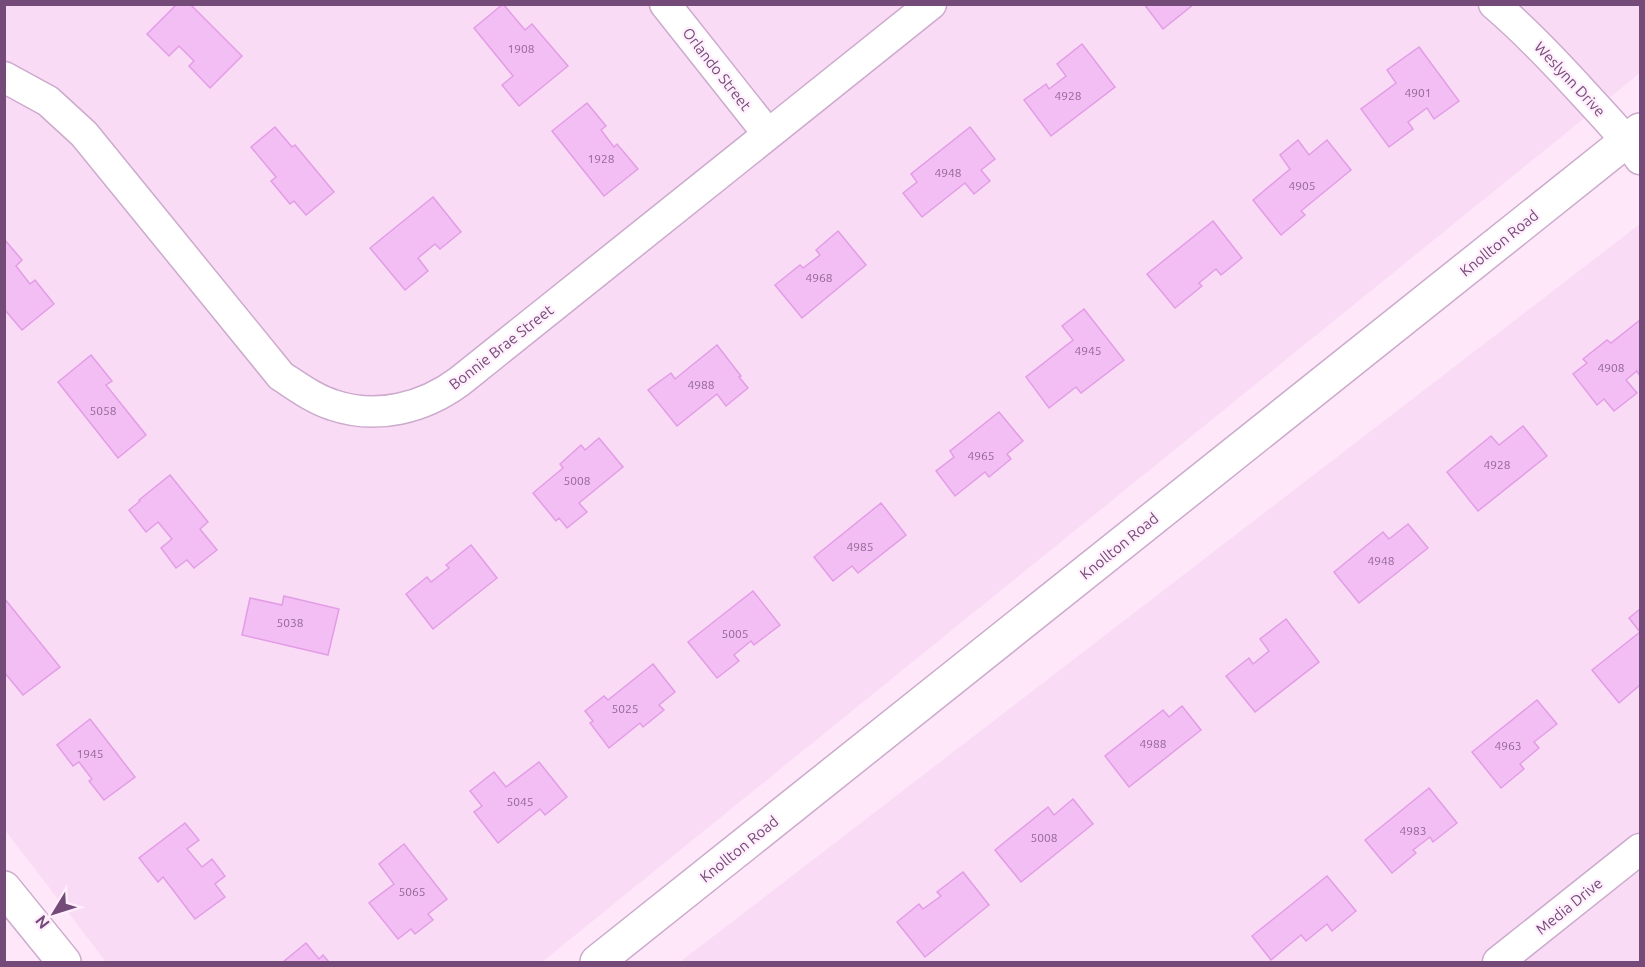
<svg xmlns="http://www.w3.org/2000/svg" width="1645" height="967" font-family="Ubuntu,sans-serif">
	<style>
		.residential { fill: #fadbf6 }
		.building { fill: #f2bef3; stroke: #e39de6; stroke-width: 1.5 }
		.lines { fill: none; stroke-linecap: round; stroke-linejoin: round }
		.minor-casing { stroke: #cac; stroke-width: 33 }
		.tertiary-casing { stroke: #cac; stroke-width: 36 }
		.minor { stroke: #fff; stroke-width: 30 }
		.tertiary { stroke: #fff; stroke-width: 33 }
		.labels { text-anchor: middle; dominant-baseline: central; stroke-width: 4.5; stroke-linejoin: round; paint-order: stroke }
		.number-label { font-size: 12px; fill: #946797 }
		.street-label { font-size: 15px; fill: #744a78; stroke: #ffeefc }
	</style>
	<rect width="100%" height="100%" fill="#fde7f9"/>
	<g class="residential">
		<polygon points="5,5 1640,5 1640,73 542,962 106,962 5,830"/>
		<polygon points="1640,224 1640,962 680,962"/>
	</g>
	<g class="building">
		<polygon points="177,4 190,4 242,56 210,88 189,66 194,61 179,46 169,56 147,34"/>
		<polygon points="503,4 525,30 532,24 568,66 519,106 502,85 513,76 474,28"/>
		<polygon points="1144,4 1194,4 1163,29"/>
		<polygon points="1082,44 1115,87 1051,136 1024,100 1046,84 1049,89 1066,76 1057,64"/>
		<polygon points="1419,47 1459,101 1434,119 1427,108 1408,122 1413,129 1389,147 1361,109 1396,83 1387,70"/>
		<polygon points="587,103 606,126 601,130 614,147 617,144 638,169 604,196 552,131"/>
		<polygon points="275,127 292,147 295,145 334,192 306,215 294,201 290,204 271,181 276,177 251,147"/>
		<polygon points="970,127 995,159 981,170 990,181 974,194 965,183 922,217 903,193 917,182 911,174"/>
		<polygon points="1298,140 1309,155 1327,140 1351,170 1301,211 1305,215 1281,235 1253,200 1290,169 1280,155"/>
		<polygon points="433,197 461,232 440,249 435,244 418,258 428,271 405,290 370,248"/>
		<polygon points="1213,221 1242,258 1221,275 1216,269 1199,283 1202,286 1175,308 1147,274"/>
		<polygon points="838,231 866,265 802,318 775,285 800,265 803,268 820,255 816,250"/>
		<polygon points="4,239 22,260 16,266 30,284 35,280 54,304 22,330 4,309"/>
		<polygon points="1084,309 1124,360 1081,393 1076,387 1049,408 1026,377 1073,340 1062,326"/>
		<polygon points="1640,320 1640,376 1637,371 1626,380 1637,393 1614,411 1604,399 1597,405 1573,374 1587,363 1583,359 1607,340 1611,343"/>
		<polygon points="717,345 741,376 739,377 748,388 726,406 717,394 677,426 648,390 671,373 675,379"/>
		<polygon points="91,355 112,381 106,385 146,435 118,458 58,382"/>
		<polygon points="999,412 1023,441 1007,454 1011,459 989,477 985,472 955,496 936,471 954,457 950,451"/>
		<polygon points="1523,426 1547,456 1478,511 1447,472 1491,436 1499,445"/>
		<polygon points="599,438 623,467 579,503 587,512 567,528 559,518 556,521 533,493 563,468 560,464 581,445 585,450"/>
		<polygon points="170,475 208,522 200,529 217,550 194,568 187,560 176,568 161,548 172,539 158,522 146,532 129,510 140,501 139,500"/>
		<polygon points="881,503 906,535 858,573 852,566 833,581 814,557"/>
		<polygon points="1408,524 1428,548 1359,603 1334,572 1383,532 1389,539"/>
		<polygon points="471,545 497,578 433,629 406,594 427,577 431,582 449,568 446,565"/>
		<polygon points="753,591 780,625 754,645 751,641 734,655 739,661 717,678 688,642"/>
		<polygon points="284,596 339,609 328,655 242,635 250,598 282,605"/>
		<polygon points="4,598 60,667 23,695 4,672"/>
		<polygon points="1640,609 1640,685 1619,703 1592,670 1640,632 1629,618"/>
		<polygon points="1286,619 1319,662 1255,712 1226,676 1249,658 1253,664 1269,651 1260,639"/>
		<polygon points="653,664 675,692 659,705 664,710 643,727 640,723 609,748 590,723 593,721 585,711 604,696 608,700"/>
		<polygon points="1537,700 1557,724 1534,742 1539,748 1520,764 1524,769 1501,788 1472,752"/>
		<polygon points="1182,706 1201,730 1129,787 1105,756 1163,710 1169,717"/>
		<polygon points="90,719 135,777 104,800 89,781 92,779 79,762 73,766 57,745"/>
		<polygon points="539,762 567,797 545,815 540,809 498,843 474,812 482,806 470,791 494,772 506,787"/>
		<polygon points="1429,788 1457,823 1433,842 1430,837 1413,850 1416,853 1392,873 1365,840"/>
		<polygon points="1073,799 1093,824 1021,882 995,850 1048,807 1054,815"/>
		<polygon points="185,823 199,840 187,849 202,867 212,859 225,876 215,884 225,897 195,919 163,877 158,882 139,858"/>
		<polygon points="404,844 447,899 428,914 433,920 415,934 411,929 398,939 369,903 394,884 379,864"/>
		<polygon points="963,872 989,905 925,957 897,922 919,904 923,909 941,896 937,892"/>
		<polygon points="1327,876 1356,911 1332,931 1327,924 1306,941 1301,935 1271,960 1252,936"/>
		<polygon points="306,943 319,959 323,955 329,962 283,962"/>
	</g>
	<g class="lines">
		<g class="minor-casing">
			<g id="minor">
				<polyline points="665,4 768,134"/>
				<path d="M1494 4C1528 33 1557 64 1586 96 1605 117 1624 136 1640 159"/>
				<path d="M4 77 48 101 84 134 281 376C298 387 314 399 333 405 377 420 424 408 460 381L931 4"/>
				<polyline points="1498,962 1640,849"/>
			</g>
		</g>
		<g class="tertiary-casing">
			<g id="tertiary">
				<polyline points="4,888 64,962"/>
				<polyline points="597,962 1640,130"/>
			</g>
		</g>
		<use href="#minor" class="minor"/>
		<use href="#tertiary" class="tertiary"/>
	</g>
	<g class="labels">
		<g class="number-label">
			<text x="521" y="48">1908</text>
			<text x="1418" y="92">4901</text>
			<text x="1068" y="95">4928</text>
			<text x="601" y="158">1928</text>
			<text x="948" y="172">4948</text>
			<text x="1302" y="185">4905</text>
			<text x="819" y="277">4968</text>
			<text x="1088" y="350">4945</text>
			<text x="1611" y="367">4908</text>
			<text x="701" y="384">4988</text>
			<text x="103" y="410">5058</text>
			<text x="981" y="455">4965</text>
			<text x="1497" y="464">4928</text>
			<text x="577" y="480">5008</text>
			<text x="860" y="546">4985</text>
			<text x="1381" y="560">4948</text>
			<text x="290" y="622">5038</text>
			<text x="735" y="633">5005</text>
			<text x="625" y="708">5025</text>
			<text x="1153" y="743">4988</text>
			<text x="1508" y="745">4963</text>
			<text x="90" y="753">1945</text>
			<text x="520" y="801">5045</text>
			<text x="1413" y="830">4983</text>
			<text x="1044" y="837">5008</text>
			<text x="412" y="891">5065</text>
		</g>
		<g class="street-label">
			<text transform="translate(717 69) rotate(52)">Orlando Street</text>
			<text transform="translate(1570 79) rotate(47)">Weslynn Drive</text>
			<text transform="translate(1499 243) rotate(-39)">Knollton Road</text>
			<text transform="translate(501 347) rotate(-38)">Bonnie Brae Street</text>
			<text transform="translate(1119 546) rotate(-39)">Knollton Road</text>
			<text transform="translate(739 849) rotate(-39)">Knollton Road</text>
			<text transform="translate(1569 906) rotate(-39)">Media Drive</text>
		</g>
	</g>
	<rect width="1645" height="967" fill="none" stroke="#744a78" stroke-width="12"/>
	<g transform="translate(54 913) rotate(232)" stroke="#ffeefc" stroke-width="4.5" paint-order="stroke">
	<path d="M0-4.5L10 22L0 15L-10 22Z" fill="#744a78"/>
	<text y="-9" font-size="16" font-weight="bold" text-anchor="middle" fill="#744a78">N</text>
	</g>
</svg>
